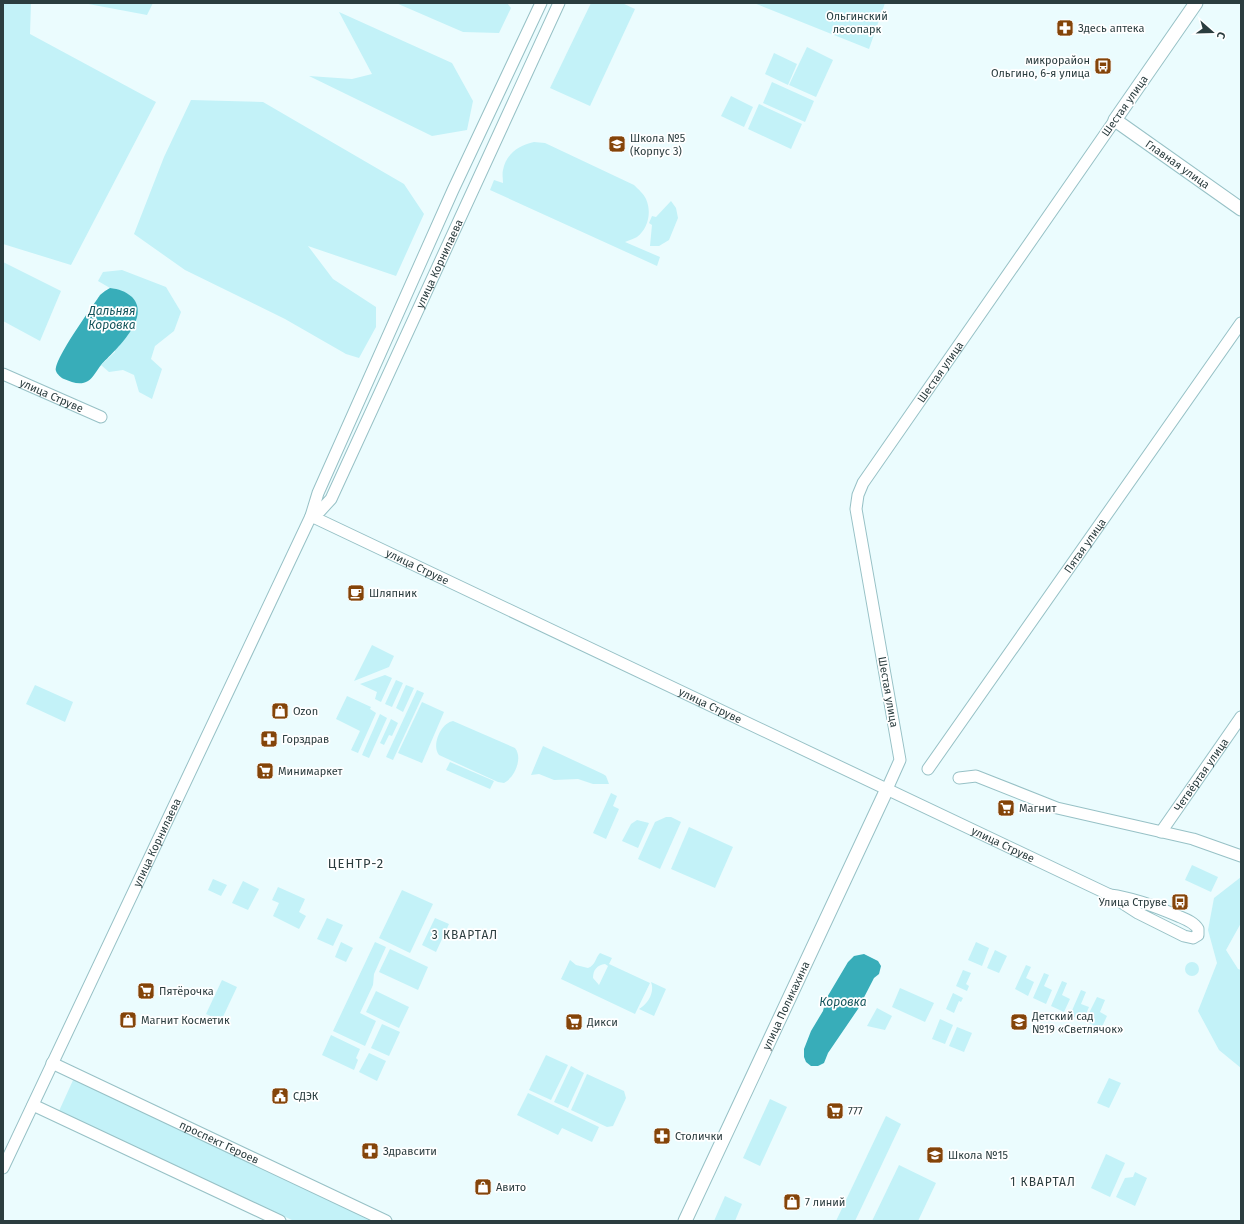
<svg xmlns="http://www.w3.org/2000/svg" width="1244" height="1224" font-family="'Fira Sans',sans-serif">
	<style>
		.green { fill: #c3f2f8; fill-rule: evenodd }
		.water { fill: #38adb9 }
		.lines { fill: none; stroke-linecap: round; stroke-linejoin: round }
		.minor-casing { stroke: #97c1c6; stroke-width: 13 }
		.tertiary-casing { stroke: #97c1c6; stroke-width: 15 }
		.minor { stroke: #fff; stroke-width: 11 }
		.tertiary { stroke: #fff; stroke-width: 13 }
		.labels { text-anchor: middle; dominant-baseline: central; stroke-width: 3.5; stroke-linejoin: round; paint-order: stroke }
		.park-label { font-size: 11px; fill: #284144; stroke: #fff }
		.poi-label { font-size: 11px; fill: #2b3d3f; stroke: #fff; text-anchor: start }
		.street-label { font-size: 11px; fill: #2b3d3f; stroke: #fff }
		.water-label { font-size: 12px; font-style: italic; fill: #14555c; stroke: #fff }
		.neighbourhood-label { font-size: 12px; letter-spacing: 1px; fill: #2b3d3f; stroke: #fff }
		.quarter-label { font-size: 13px; letter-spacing: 1px; fill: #2b3d3f; stroke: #fff }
	</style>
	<rect width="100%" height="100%" fill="#ebfcfe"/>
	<g class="green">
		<polygon points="3,3 31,3 30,34 156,102 71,265 3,244"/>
		<polygon points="83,3 153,3 147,15"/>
		<polygon points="396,3 507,3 511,8 499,33 463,32"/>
		<polygon points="591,3 622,3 635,9 590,106 550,88"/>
		<polygon points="754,3 885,3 869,49"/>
		<polygon points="339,12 452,63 473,101 467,130 432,136 309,76 352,79 372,74"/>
		<polygon points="807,47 833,60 816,97 789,85"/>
		<polygon points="774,53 797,64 788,85 765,74"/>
		<polygon points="772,82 814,101 805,122 763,103"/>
		<polygon points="731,96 753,107 744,127 721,116"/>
		<polygon points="191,100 263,102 404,184 424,214 396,276 308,246 333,279 376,307 376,327 359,358 346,354 285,319 185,270 134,234 164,157"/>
		<polygon points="759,104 802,124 791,149 748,129"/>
		<path d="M534 142 545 143 634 185C638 189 644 194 646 199 652 212 648 229 637 237 634 239 629 240 625 242L660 257 657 266 490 190 494 180 503 183C503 179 502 174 503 170 506 154 519 145 534 142Z"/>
		<polygon points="671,201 676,208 678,218 669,240 659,246 650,246 652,225 649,223 652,216 656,217"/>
		<polygon points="3,262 61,291 40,341 3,321"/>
		<polygon points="122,270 166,287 181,312 174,331 155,346 151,359 162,369 152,399 139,392 134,375 123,370 109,372 101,365 115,352 116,289 110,288 98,281 103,272"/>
		<polygon points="372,645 394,656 389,667 354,681"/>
		<polygon points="385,675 392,678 381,702 375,699 377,692 360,684"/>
		<polygon points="396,680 403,683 392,707 385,704"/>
		<polygon points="35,685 73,702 65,722 26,704"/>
		<polygon points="406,685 414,688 403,712 396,708"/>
		<polygon points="417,690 424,693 393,760 386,757"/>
		<polygon points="347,696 371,707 370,709 376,713 358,753 351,750 360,731 336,719"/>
		<polygon points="422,702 444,712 422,763 398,753"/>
		<polygon points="380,714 387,718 369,758 362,755"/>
		<polygon points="391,719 398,723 392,736 389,735 384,745 380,743"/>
		<path d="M453 721 515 748C523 758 515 777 504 783L498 782 439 755C431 745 441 723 453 721Z"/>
		<polygon points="543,746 603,774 606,776 609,784 593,784 578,779 554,780 539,774 531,775"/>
		<polygon points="450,762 494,781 490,789 446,770"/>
		<polygon points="611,793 617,796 613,806 619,809 606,839 593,833"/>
		<polygon points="666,817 671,817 681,822 660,869 638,859 655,822"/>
		<polygon points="637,820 649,823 638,848 622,841 631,824"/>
		<polygon points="689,827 733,847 715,888 671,869"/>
		<polygon points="1192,865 1218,877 1211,892 1185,880"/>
		<polygon points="1241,877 1241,923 1226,950 1238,969 1241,970 1241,1068 1219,1050 1198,1011 1217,963 1208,930 1214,898"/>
		<polygon points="213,879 227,885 221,896 208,890"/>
		<polygon points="243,881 259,889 248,910 232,903"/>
		<polygon points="278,887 305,899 299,912 306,916 299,929 273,916 279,903 272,900"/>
		<polygon points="402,890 433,904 410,953 379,938"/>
		<polygon points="327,918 343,925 333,946 317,939"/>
		<polygon points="435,918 449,924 436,952 422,945"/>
		<polygon points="341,942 353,948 346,962 335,957"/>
		<polygon points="375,942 386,947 374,974 373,985 360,1013 376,1021 365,1046 333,1031"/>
		<polygon points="976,942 989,948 982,966 968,960"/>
		<polygon points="390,949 428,967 418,990 379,972"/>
		<polygon points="995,950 1007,956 999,973 987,968"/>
		<path d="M600 953 612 958 609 964 650 983 635 1014 561 979 570 960 576 965 588 968C596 965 595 958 600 953ZM605 964 608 966 599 985 593 978C593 970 597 965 605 964Z"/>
		<circle cx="1192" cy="969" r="7"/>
		<polygon points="1026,965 1031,967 1026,978 1034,982 1028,996 1015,989"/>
		<polygon points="963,970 971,973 966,984 969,986 967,991 956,986"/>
		<polygon points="1044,973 1049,975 1044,986 1052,990 1046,1004 1033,998"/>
		<polygon points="222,980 237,987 221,1021 206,1014"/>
		<polygon points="1062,981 1067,983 1062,995 1070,999 1064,1012 1051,1006"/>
		<path d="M651 982 666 989 654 1016 639 1009C648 1004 655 992 651 982Z"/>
		<polygon points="900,988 934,1003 925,1022 892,1007"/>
		<polygon points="1081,990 1086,992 1081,1004 1089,1007 1083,1021 1070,1015"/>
		<polygon points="376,991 409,1007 399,1028 366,1012"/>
		<polygon points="953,993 963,998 961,1002 959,1001 954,1013 946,1009"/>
		<polygon points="1097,997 1105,1000 1100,1012 1107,1016 1101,1029 1085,1021"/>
		<polygon points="877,1008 892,1016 885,1030 867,1026"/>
		<polygon points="940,1019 953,1025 945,1044 932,1039"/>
		<polygon points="382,1024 400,1032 389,1056 371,1048"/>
		<polygon points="957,1027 972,1033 964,1052 949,1046"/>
		<polygon points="331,1035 360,1049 356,1058 358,1060 354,1070 322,1055"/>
		<polygon points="369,1053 386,1061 377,1081 359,1072"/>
		<polygon points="546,1055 568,1065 551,1100 529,1090"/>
		<polygon points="571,1066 584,1073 568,1108 554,1102"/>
		<polygon points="587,1074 624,1091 626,1098 613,1126 607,1127 571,1110"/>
		<polygon points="74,1078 378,1221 294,1221 59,1111"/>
		<polygon points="1109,1078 1121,1083 1109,1108 1097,1103"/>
		<polygon points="528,1093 599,1127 592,1142 562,1128 558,1135 517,1115"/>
		<polygon points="770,1099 787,1107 760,1166 743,1158"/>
		<polygon points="886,1116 901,1124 855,1221 836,1221"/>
		<polygon points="1106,1154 1125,1163 1110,1197 1091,1188"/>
		<polygon points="899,1165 936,1183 918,1221 872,1221"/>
		<polygon points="1135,1172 1147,1178 1135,1206 1116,1197 1125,1178 1133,1177"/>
		<polygon points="725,1196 742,1204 735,1221 714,1221"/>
	</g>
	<g class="water">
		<path d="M110 288C119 289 125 291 132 297 152 318 115 350 101 365 97 370 93 378 88 381 80 386 72 382 64 379 61 378 57 374 56 371 53 360 93 306 100 295L105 291Z"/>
		<polygon points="864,954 878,961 881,966 879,974 874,978 858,1009 828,1053 824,1063 818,1066 811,1066 806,1062 804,1057 804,1049 811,1031 823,1011 826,999 848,962 854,956"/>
	</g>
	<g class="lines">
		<g class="minor-casing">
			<g id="minor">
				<path id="s1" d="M541 3 453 190 318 493 311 516 320 511 331 499 559 3"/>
				<path id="s2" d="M3 374 101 417"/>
				<path id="s3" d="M928 769 1241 323"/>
				<polyline points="959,778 976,776 1057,808 1193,839 1241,856"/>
				<path id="s4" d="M887 789 900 760 856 509 858 495 863 483 1115 120"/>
				<path id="s5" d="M1161 832 1241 717"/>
				<path d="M1110 895C1134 898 1155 906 1178 916 1185 919 1194 922 1198 929V935L1193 938 1184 936 1138 913Z"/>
				<path id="s6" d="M52 1063 386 1221"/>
				<polyline points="33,1105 280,1221"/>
				<path id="s7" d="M3 1168 311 516 1110 895"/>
			</g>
		</g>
		<g class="tertiary-casing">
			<g id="tertiary">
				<path id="s8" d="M1196 3 1115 120 1241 209"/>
				<path id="s9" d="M685 1221 887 789"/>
			</g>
		</g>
		<use href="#minor" class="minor"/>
		<use href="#tertiary" class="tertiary"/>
	</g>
	<defs>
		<g id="pharmacy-square" transform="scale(0.9)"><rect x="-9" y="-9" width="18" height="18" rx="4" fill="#844409" stroke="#fff"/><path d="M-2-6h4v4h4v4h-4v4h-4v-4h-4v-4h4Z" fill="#fff"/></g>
		<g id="bus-square" transform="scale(0.9)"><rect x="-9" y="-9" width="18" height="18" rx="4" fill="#844409" stroke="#fff"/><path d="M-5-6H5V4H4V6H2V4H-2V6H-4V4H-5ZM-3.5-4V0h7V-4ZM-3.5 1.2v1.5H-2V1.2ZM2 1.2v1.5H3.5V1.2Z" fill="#fff"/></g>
		<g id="school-square" transform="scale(0.9)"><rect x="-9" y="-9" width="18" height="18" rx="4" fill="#844409" stroke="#fff"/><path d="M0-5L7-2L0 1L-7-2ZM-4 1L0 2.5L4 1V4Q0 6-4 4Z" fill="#fff"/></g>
		<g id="cafe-square" transform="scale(0.9)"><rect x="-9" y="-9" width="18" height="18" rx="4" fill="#844409" stroke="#fff"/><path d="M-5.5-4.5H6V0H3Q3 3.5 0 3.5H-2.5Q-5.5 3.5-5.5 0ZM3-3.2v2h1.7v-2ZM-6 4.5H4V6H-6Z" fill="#fff"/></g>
		<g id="shop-square" transform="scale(0.9)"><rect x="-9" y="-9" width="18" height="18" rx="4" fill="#844409" stroke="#fff"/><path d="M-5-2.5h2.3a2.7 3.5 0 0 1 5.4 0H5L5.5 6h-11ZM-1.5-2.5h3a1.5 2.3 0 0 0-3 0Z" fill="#fff"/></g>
		<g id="supermarket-square" transform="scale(0.9)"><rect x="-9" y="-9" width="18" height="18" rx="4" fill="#844409" stroke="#fff"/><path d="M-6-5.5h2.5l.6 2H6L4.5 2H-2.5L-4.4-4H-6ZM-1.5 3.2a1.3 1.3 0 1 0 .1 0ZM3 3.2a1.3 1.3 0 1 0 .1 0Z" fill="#fff"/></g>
		<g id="civic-square" transform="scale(0.9)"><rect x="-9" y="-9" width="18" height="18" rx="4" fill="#844409" stroke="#fff"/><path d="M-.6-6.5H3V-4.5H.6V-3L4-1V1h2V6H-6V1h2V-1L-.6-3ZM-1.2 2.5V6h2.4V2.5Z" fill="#fff"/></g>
	</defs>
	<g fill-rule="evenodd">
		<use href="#pharmacy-square" x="1065" y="28"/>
		<use href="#bus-square" x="1103" y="66"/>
		<use href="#school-square" x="617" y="144"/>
		<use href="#cafe-square" x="356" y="593"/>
		<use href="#shop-square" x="280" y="711"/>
		<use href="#pharmacy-square" x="269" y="739"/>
		<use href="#supermarket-square" x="265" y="771"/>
		<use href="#supermarket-square" x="1006" y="808"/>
		<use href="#bus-square" x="1180" y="902"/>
		<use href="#supermarket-square" x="146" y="991"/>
		<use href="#shop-square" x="128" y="1020"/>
		<use href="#supermarket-square" x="574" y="1022"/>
		<use href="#school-square" x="1019" y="1022"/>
		<use href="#civic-square" x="280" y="1096"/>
		<use href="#supermarket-square" x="835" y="1111"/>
		<use href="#pharmacy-square" x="662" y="1136"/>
		<use href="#pharmacy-square" x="370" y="1151"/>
		<use href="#school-square" x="935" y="1155"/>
		<use href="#shop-square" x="483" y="1187"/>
		<use href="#shop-square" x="792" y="1202"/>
	</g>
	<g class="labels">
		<g class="park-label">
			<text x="857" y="16">Ольгинский<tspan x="857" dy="13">лесопарк</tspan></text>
		</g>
		<g class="poi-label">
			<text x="1078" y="28">Здесь аптека</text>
			<text x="1090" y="60" text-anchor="end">микрорайон<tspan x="1090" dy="13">Ольгино, 6-я улица</tspan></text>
			<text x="630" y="138">Школа №5<tspan x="630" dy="13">(Корпус 3)</tspan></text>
			<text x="369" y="593">Шляпник</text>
			<text x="293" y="711">Ozon</text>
			<text x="282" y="739">Горздрав</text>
			<text x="278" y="771">Минимаркет</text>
			<text x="1019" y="808">Магнит</text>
			<text x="1167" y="902" text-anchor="end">Улица Струве</text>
			<text x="159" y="991">Пятёрочка</text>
			<text x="1032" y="1016">Детский сад<tspan x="1032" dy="13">№19 «Светлячок»</tspan></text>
			<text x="141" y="1020">Магнит Косметик</text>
			<text x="587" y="1022">Дикси</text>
			<text x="293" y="1096">СДЭК</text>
			<text x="848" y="1111">777</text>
			<text x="675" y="1136">Столички</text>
			<text x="383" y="1151">Здравсити</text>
			<text x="948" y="1155">Школа №15</text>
			<text x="496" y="1187">Авито</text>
			<text x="805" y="1202">7 линий</text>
		</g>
		<g class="street-label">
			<text transform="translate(1125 106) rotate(-55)">Шестая улица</text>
			<text stroke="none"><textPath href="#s8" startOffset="219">Главная улица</textPath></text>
			<text stroke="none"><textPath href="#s1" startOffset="848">улица Корнилаева</textPath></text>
			<text stroke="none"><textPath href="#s4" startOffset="449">Шестая улица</textPath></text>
			<text stroke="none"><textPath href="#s2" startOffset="53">улица Струве</textPath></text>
			<text stroke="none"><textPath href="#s3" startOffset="273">Пятая улица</textPath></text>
			<text stroke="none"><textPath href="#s7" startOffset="839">улица Струве</textPath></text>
			<text transform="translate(888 692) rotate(80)">Шестая улица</text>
			<text stroke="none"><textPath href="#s7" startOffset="1163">улица Струве</textPath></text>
			<text stroke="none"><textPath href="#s5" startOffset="70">Четвёртая улица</textPath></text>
			<text stroke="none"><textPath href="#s7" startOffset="360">улица Корнилаева</textPath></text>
			<text stroke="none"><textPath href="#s7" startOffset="1487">улица Струве</textPath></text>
			<text stroke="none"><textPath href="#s9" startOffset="238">улица Поликахина</textPath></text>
			<text stroke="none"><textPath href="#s6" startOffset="185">проспект Героев</textPath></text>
		</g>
		<g class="water-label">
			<text x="112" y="311">Дальняя<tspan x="112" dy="14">Коровка</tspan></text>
			<text x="843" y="1002">Коровка</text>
		</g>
		<g class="neighbourhood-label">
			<text x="465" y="935">3 КВАРТАЛ</text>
			<text x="1043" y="1182">1 КВАРТАЛ</text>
		</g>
		<g class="quarter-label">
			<text x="356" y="863">ЦЕНТР-2</text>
		</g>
	</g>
	<rect width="1244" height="1224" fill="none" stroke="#2b3d3f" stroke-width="8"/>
	<g transform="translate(1212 32) rotate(110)" stroke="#ffffff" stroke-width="3" paint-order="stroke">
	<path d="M0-3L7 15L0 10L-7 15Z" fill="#2b3d3f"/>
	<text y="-6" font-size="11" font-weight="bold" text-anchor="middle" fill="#2b3d3f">С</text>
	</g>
</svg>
